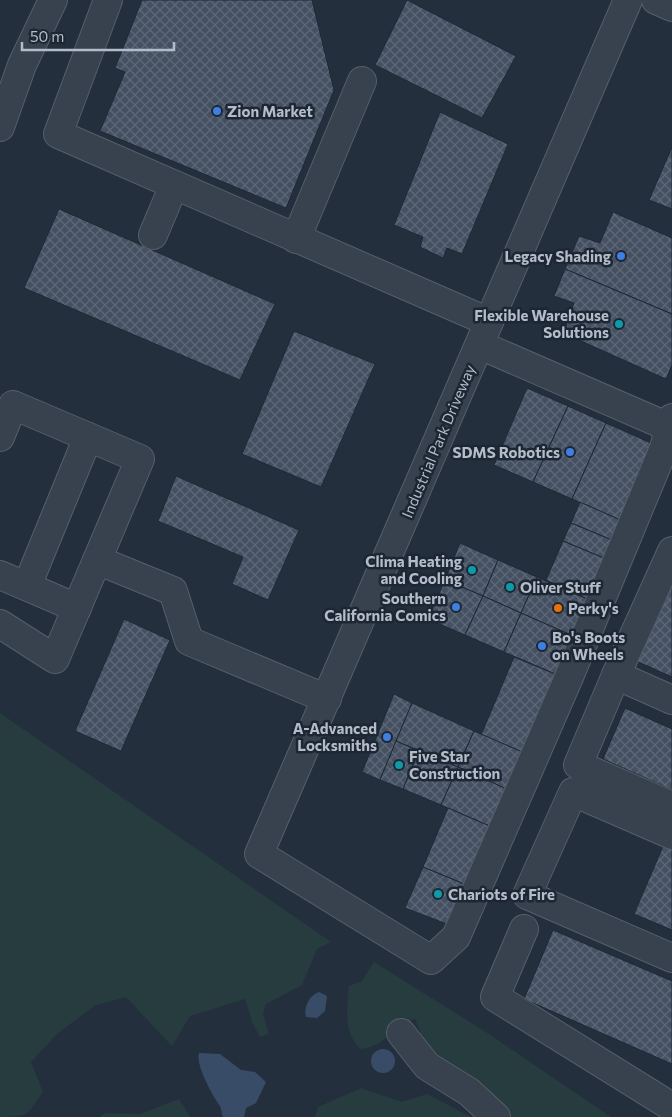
<svg xmlns="http://www.w3.org/2000/svg" width="672" height="1117" font-family="Commissioner,sans-serif">
	<style>
		.green { fill: #263c3f }
		.water { fill: #394c67 }
		.building { fill: url(#building-cross-hatch); stroke: #1f2835 }
		.lines { fill: none; stroke-linecap: round; stroke-linejoin: round }
		.minor-casing { stroke: #565f6c; stroke-width: 30 }
		.minor { stroke: #38414e; stroke-width: 28 }
		.shop-dot { fill: #3f7fe0; stroke: #1d2633; stroke-width: 2 }
		.culture-dot { fill: #0f9aa8; stroke: #1d2633; stroke-width: 2 }
		.food-dot { fill: #e8710a; stroke: #1d2633; stroke-width: 2 }
		.labels { text-anchor: middle; dominant-baseline: central; stroke-width: 5; stroke-linejoin: round; paint-order: stroke }
		.poi-label { font-size: 15px; font-weight: bold; fill: #b4bcc9; stroke: #1d2633; text-anchor: start }
		.street-label { font-size: 15px; fill: #b4bcc9; stroke: #1d2633 }
	</style>
	<defs>
		<pattern id="building-cross-hatch" width="8" height="8" patternUnits="userSpaceOnUse" patternTransform="scale(1.25)"><rect width="8" height="8" fill="#455162"/><path d="M0 0l8 8M0 8l8-8" fill="none" stroke="#5d6877"/></pattern>
	</defs>
	<rect width="100%" height="100%" fill="#242f3e"/>
	<g class="green">
		<path d="M0 713 331 942 317 949 302 985 266 1004 263 1014 269 1034 260 1037 253 1024 245 999 190 1016 172 1046 126 997 96 1005 58 1033 31 1062 43 1092C26 1115 30 1117 0 1117Z"/>
		<path d="M374 962 486 1032 611 1117H506L488 1090 435 1057 422 1036 415 1019C390 1027 387 1046 361 1049 343 1034 347 1007 349 986L362 981Z"/>
		<polygon points="361,1088 402,1102 427,1094 471,1117 315,1117 318,1107"/>
		<polygon points="179,1099 190,1117 100,1117 105,1113 140,1114"/>
	</g>
	<g class="water">
		<path d="M319 992 327 996 325 1011 317 1018 306 1017C303 1007 310 995 319 992Z"/>
		<circle cx="383" cy="1061" r="12"/>
		<path d="M199 1053 220 1054 241 1070 255 1072 266 1082 256 1103 246 1108 244 1117H223C221 1113 222 1109 220 1106 213 1097 195 1064 199 1053Z"/>
	</g>
	<g class="building">
		<polygon points="142,0 312,0 334,90 286,208 100,131 125,72 115,68"/>
		<polygon points="407,0 516,56 482,118 375,65"/>
		<polygon points="440,112 508,144 462,254 447,248 443,258 420,247 423,237 394,225"/>
		<polygon points="672,147 672,209 649,200"/>
		<polygon points="59,209 275,304 240,380 24,288"/>
		<polygon points="613,212 672,238 672,314 565,269 579,236 600,243"/>
		<polygon points="565,269 672,314 672,365 666,379 563,333 574,303 554,296"/>
		<polygon points="294,331 375,364 321,487 242,454"/>
		<polygon points="527,388 568,406 533,482 494,465"/>
		<polygon points="568,406 606,423 572,499 533,482"/>
		<polygon points="606,423 660,447 627,523 572,499"/>
		<polygon points="176,476 299,530 268,600 232,584 243,557 158,521"/>
		<polygon points="580,502 627,523 619,543 571,523"/>
		<polygon points="571,523 619,543 611,561 563,541"/>
		<polygon points="563,541 611,561 594,602 546,580"/>
		<polygon points="460,543 498,560 483,596 445,580"/>
		<polygon points="498,560 537,577 521,613 483,596"/>
		<polygon points="537,577 596,603 580,639 521,613"/>
		<polygon points="445,580 483,596 465,635 428,619"/>
		<polygon points="672,581 672,677 634,660"/>
		<polygon points="483,596 521,613 504,652 465,635"/>
		<polygon points="521,613 580,639 560,676 504,652"/>
		<polygon points="124,619 170,640 121,751 75,731"/>
		<polygon points="514,657 560,676 527,754 481,735"/>
		<polygon points="394,694 412,703 380,780 362,772"/>
		<polygon points="412,703 474,731 458,767 396,741"/>
		<polygon points="625,708 672,729 672,790 603,759"/>
		<polygon points="474,731 527,754 511,791 458,767"/>
		<polygon points="396,741 419,751 403,789 380,780"/>
		<polygon points="419,751 458,767 441,805 403,789"/>
		<polygon points="458,767 511,791 494,828 441,805"/>
		<polygon points="448,808 494,828 469,886 423,867"/>
		<polygon points="664,844 672,847 672,930 634,914"/>
		<polygon points="423,867 469,886 452,926 405,908"/>
		<polygon points="553,930 672,981 672,1064 524,999"/>
	</g>
	<g class="lines">
		<g class="minor-casing">
			<g id="minor">
				<polyline points="108,0 58,134 489,322"/>
				<polyline points="628,0 259,854 431,960 456,937 569,677 664,448 672,418"/>
				<polyline points="656,0 672,7"/>
				<polyline points="0,127 22,65 53,0"/>
				<polyline points="153,235 174,185"/>
				<polyline points="296,239 362,81"/>
				<polyline points="480,345 671,428"/>
				<polyline points="0,437 13,405 140,459 55,659 0,624"/>
				<polyline points="672,551 616,675 672,700"/>
				<polyline points="97,560 173,591 189,641 327,699"/>
				<polyline points="0,575 77,608"/>
				<polyline points="27,586 88,437"/>
				<polyline points="616,675 578,765 672,806"/>
				<polyline points="672,835 573,792 527,895 672,958"/>
				<polyline points="524,929 495,997 672,1107"/>
				<polyline points="401,1033 427,1066 469,1092 496,1117"/>
			</g>
		</g>
		<use href="#minor" class="minor"/>
	</g>
	<g class="shop-dot">
		<circle cx="217" cy="111" r="5"/>
		<circle cx="621" cy="256" r="5"/>
		<circle cx="570" cy="452" r="5"/>
		<circle cx="456" cy="607" r="5"/>
		<circle cx="542" cy="646" r="5"/>
		<circle cx="387" cy="737" r="5"/>
	</g>
	<g class="culture-dot">
		<circle cx="619" cy="324" r="5"/>
		<circle cx="472" cy="570" r="5"/>
		<circle cx="510" cy="587" r="5"/>
		<circle cx="399" cy="765" r="5"/>
		<circle cx="438" cy="894" r="5"/>
	</g>
	<circle class="food-dot" cx="558" cy="608" r="5"/>
	<g class="labels">
		<g class="poi-label">
			<text x="227" y="111">Zion Market</text>
			<text x="611" y="256" text-anchor="end">Legacy Shading</text>
			<text x="609" y="315" text-anchor="end">Flexible Warehouse<tspan x="609" dy="17">Solutions</tspan></text>
			<text x="560" y="452" text-anchor="end">SDMS Robotics</text>
			<text x="462" y="561" text-anchor="end">Clima Heating<tspan x="462" dy="17">and Cooling</tspan></text>
			<text x="520" y="587">Oliver Stuff</text>
			<text x="446" y="598" text-anchor="end">Southern<tspan x="446" dy="17">California Comics</tspan></text>
			<text x="568" y="608">Perky's</text>
			<text x="552" y="637">Bo's Boots<tspan x="552" dy="17">on Wheels</tspan></text>
			<text x="377" y="728" text-anchor="end">A-Advanced<tspan x="377" dy="17">Locksmiths</tspan></text>
			<text x="409" y="756">Five Star<tspan x="409" dy="17">Construction</tspan></text>
			<text x="448" y="894">Chariots of Fire</text>
		</g>
		<g class="street-label">
			<text transform="translate(438 441) rotate(-67)">Industrial Park Driveway</text>
		</g>
	</g>
	<path d="M22 42v8h152v-8" fill="none" stroke="#b4bcc9" stroke-width="2.5"/>
	<text x="30" y="42" font-size="15" fill="#b4bcc9" stroke="#1d2633" stroke-width="4" paint-order="stroke">50 m</text>
</svg>
